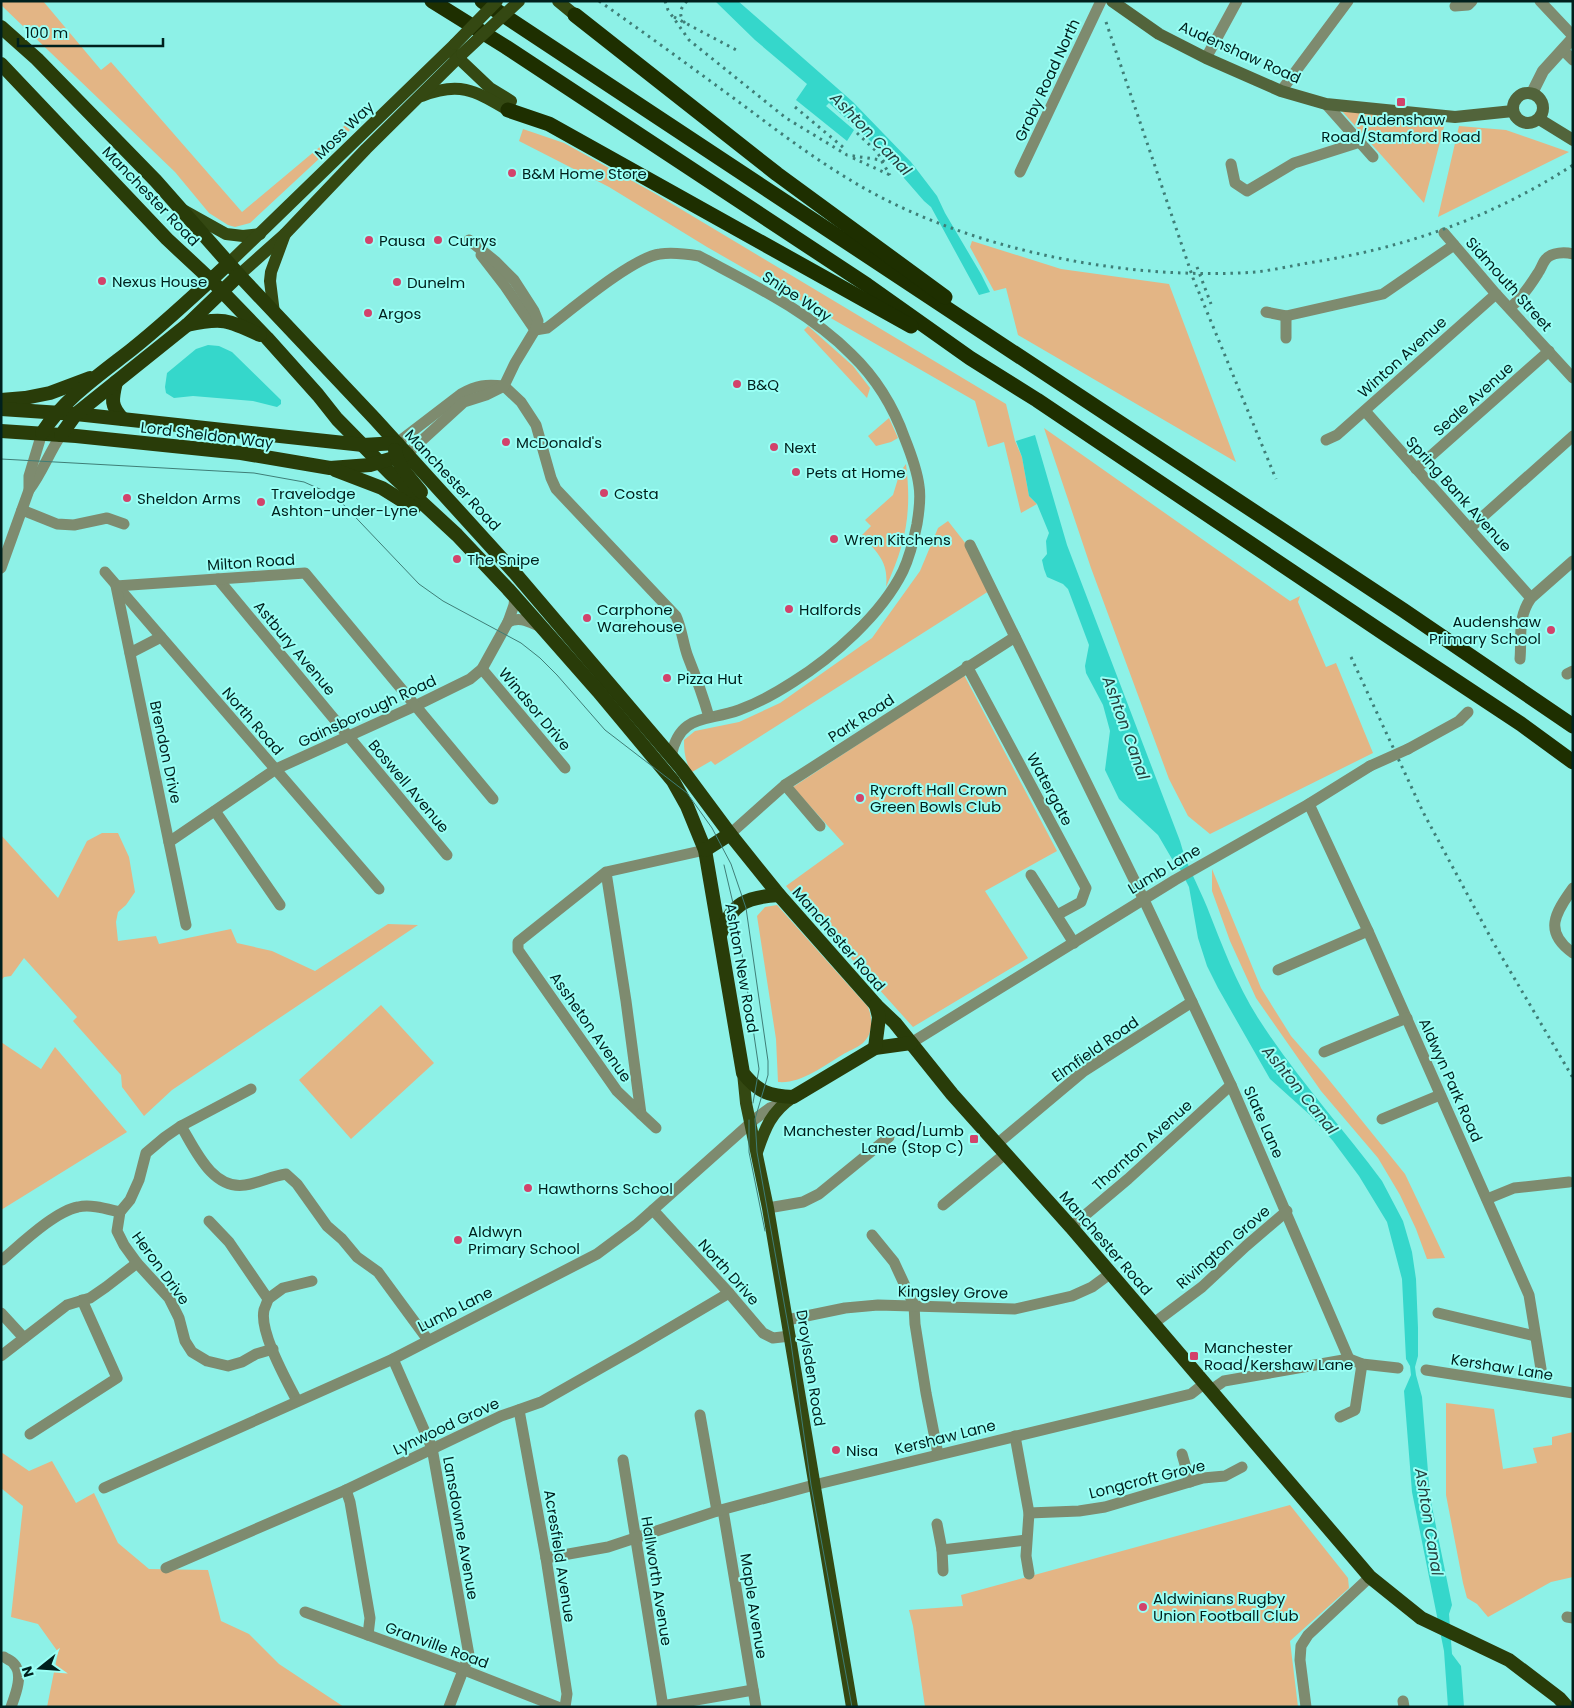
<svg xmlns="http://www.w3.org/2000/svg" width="1574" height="1708" font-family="Poppins,sans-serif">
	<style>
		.green { fill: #e3b585 }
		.water { fill: #35d7cb }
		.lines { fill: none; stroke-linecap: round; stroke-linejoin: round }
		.minor { stroke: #7e8b6f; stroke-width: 11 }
		.tertiary { stroke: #7e8b6f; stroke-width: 12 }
		.secondary { stroke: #52643b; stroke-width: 12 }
		.primary { stroke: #344812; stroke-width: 12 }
		.trunk { stroke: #293c09; stroke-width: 14 }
		.motorway { stroke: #1e2f00; stroke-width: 15 }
		.tram { stroke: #3f7e77; stroke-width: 1 }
		.rail { stroke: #3f7e77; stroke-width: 3; stroke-dasharray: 2.5 5; stroke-linecap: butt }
		.minor-bridge { stroke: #7e8b6f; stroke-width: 11 }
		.primary-bridge { stroke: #344812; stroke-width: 12 }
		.poi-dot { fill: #d2436b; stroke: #9afff5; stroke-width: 2 }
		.labels { text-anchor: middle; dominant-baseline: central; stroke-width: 4; stroke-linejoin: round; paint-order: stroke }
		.street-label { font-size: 15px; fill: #00201d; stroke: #9afff5 }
		.poi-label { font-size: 15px; fill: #00201d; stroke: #9afff5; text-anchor: start }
		.water-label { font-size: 16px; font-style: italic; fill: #263f3d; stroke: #9afff5 }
	</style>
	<rect width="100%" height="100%" fill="#8df1e7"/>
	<g class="green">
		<polygon points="1,1 43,1 101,70 111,62 242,212 322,145 326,145 345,125 350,130 250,223 235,227 228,225 209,213 175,172 1,5"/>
		<polygon points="1341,110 1445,123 1424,203"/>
		<polygon points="1459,126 1506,130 1569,152 1438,217"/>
		<polygon points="523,129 564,143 654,193 1006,404 1015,441 1022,457 1029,496 1037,504 1021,513 1004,442 988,447 975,401 707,247 609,187 519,141"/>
		<polygon points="972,241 1061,269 1169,284 1236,462 1018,335 1006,288 994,291 970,247"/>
		<polygon points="808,326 853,366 870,388 867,398 804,330"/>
		<polygon points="889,418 898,438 891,442 876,446 868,436"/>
		<polygon points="1044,428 1290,601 1300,596 1298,602 1326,667 1336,663 1373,753 1210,834 1188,816 1169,779 1091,568"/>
		<path d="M906 464C912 512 906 543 886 587 889 561 877 553 862 535L871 526 865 520 893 495 900 472Z"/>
		<path d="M948 521 966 544 989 591 715 765 711 761 692 772C685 762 684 752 684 740L695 731 739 722 780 703 872 638 920 571 938 528Z"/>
		<polygon points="964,675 1057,851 985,891 1028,958 913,1027 786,886 844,844 793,787"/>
		<polygon points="102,833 118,833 129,857 135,892 126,905 118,912 116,922 118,941 156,936 159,944 231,929 237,943 272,951 315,971 388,924 418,925 172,1090 144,1116 122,1087 121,1075 73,1021 77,1017 24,958 11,976 4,977 1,981 1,835 58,898 87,841"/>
		<polygon points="1212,869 1261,988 1291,1036 1325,1075 1405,1174 1445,1258 1427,1259 1416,1229 1400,1195 1378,1158 1321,1091 1256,998 1230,941 1212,891"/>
		<path d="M777 905 868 1007C873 1019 873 1034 863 1043 857 1048 848 1051 842 1055 823 1066 801 1084 778 1082L776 1039 757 916 765 907Z"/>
		<polygon points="381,1005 434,1063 351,1139 299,1080"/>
		<polygon points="1,1042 41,1069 55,1047 127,1132 1,1210"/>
		<polygon points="1446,1403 1494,1409 1503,1469 1537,1463 1533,1448 1552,1445 1552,1437 1573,1432 1573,1577 1551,1582 1488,1617 1477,1604 1467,1598 1463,1583 1446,1495"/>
		<polygon points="1,1452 29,1471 52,1461 76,1503 94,1493 118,1543 149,1569 208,1570 221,1621 249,1634 279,1664 344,1707 47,1707 58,1652 38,1624 11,1617 23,1506 1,1488"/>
		<polygon points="1290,1505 1348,1578 1349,1588 1290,1641 1298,1707 925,1707 913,1626 909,1610 963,1606 961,1595"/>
	</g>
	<g class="water">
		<polygon points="715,1 738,1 853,102 911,162 937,196 945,213 981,274 990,292 979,295 931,207 924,201 877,147 829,103 826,106 854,130 847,141 796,100 807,84 755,40"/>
		<polygon points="208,345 219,346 232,352 281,400 281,404 277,407 253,401 193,396 174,398 166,393 165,387 167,373 196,349"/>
		<path d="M1035 435 1067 545 1180 841C1186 864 1198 885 1207 907 1222 945 1236 983 1258 1018 1295 1076 1341 1126 1382 1181L1403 1221 1412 1252 1416 1279 1418 1328V1356L1415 1367 1416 1375 1422 1397 1430 1497 1452 1605 1449 1614 1452 1654 1461 1666 1464 1707H1448L1444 1651 1412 1492 1404 1391 1411 1375 1410 1366 1406 1359 1402 1279 1387 1222 1359 1176 1333 1141 1310 1115 1270 1079 1218 988 1207 966 1198 938 1189 887 1177 863 1172 859 1158 835 1119 799 1105 770 1110 731 1103 705 1086 673 1085 666 1089 645 1068 589 1063 584 1047 577 1044 569 1042 560 1047 554 1046 541 1049 533 1037 504 1029 496 1022 457 1016 441Z"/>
	</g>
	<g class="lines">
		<g class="minor">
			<polyline points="1540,1 1573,36"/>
			<polyline points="1455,6 1468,5 1472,1"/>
			<polyline points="1563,50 1573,60"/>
			<polyline points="1206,58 1237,1"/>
			<polyline points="1281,91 1348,1"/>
			<polyline points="1326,104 1373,157"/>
			<polyline points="1231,164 1235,183 1247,191 1294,163 1360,142"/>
			<polyline points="1020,172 1101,1"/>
			<polyline points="1444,233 1496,294 1573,378"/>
			<polyline points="481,255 505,286 535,330"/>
			<path d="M1510 308C1521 298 1530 286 1538 273 1541 269 1543 262 1546 259 1552 252 1565 252 1573 254"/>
			<polyline points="1266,312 1286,316 1383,294 1454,245"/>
			<path d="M535 330 547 328C571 310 633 257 660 254 673 252 687 254 699 256 753 285 808 311 851 354 875 377 894 408 905 439 911 454 917 470 919 486 921 498 919 512 917 524 914 539 910 556 903 571 882 614 833 657 793 682 776 693 758 703 739 710 706 722 680 713 671 756"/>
			<polyline points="1286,338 1286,316"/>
			<path d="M504 386 521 402 536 425 551 478 556 489 676 616C682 629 683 644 688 657 696 677 703 696 709 717"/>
			<polyline points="1365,411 1531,598"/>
			<polyline points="1326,440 1337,435 1496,294"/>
			<path d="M397 443 461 394C477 385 486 384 504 386"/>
			<polyline points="407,454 464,402 486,395 504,386 515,363 535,330 538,321 534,311 514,280 495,261 469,240"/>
			<polyline points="1416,469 1549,351"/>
			<path d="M29 490C42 473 49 453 61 435"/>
			<polyline points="22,510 57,524 74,525 107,518 124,524"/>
			<polyline points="1470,528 1573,436"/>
			<polyline points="970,545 1144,900 1231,1085 1349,1359"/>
			<polyline points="1,568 29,490 29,476 42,433"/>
			<polyline points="105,572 379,889"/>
			<polyline points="218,579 447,855"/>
			<path d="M508 622C520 616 529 622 541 627"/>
			<polyline points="130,653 161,637"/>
			<path d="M1520 659C1522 636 1517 618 1531 598L1573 561"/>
			<polyline points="967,666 1086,888 1081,902 1057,915"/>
			<polyline points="482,669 565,768"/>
			<polyline points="1567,674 1573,671"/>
			<polyline points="1408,749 1459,721 1468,712"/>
			<polyline points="785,785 820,826"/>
			<polyline points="1309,804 1368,931 1529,1295 1542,1375"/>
			<polyline points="215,811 280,905"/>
			<polyline points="730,834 785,785 1015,637"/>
			<polyline points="169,842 276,769 415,706 470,679 482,669 508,622 514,605 515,596"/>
			<polyline points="606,872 626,1001 641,1114 617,1091 518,950 518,942 606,872 705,850"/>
			<polyline points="1031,875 1074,943"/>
			<path d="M1573 888C1555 913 1543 932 1573 953"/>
			<polyline points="186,925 116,586 305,573 493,799"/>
			<polyline points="1278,970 1368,931"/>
			<polyline points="911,1043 1175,880 1309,804 1370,766"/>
			<polyline points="1324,1052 1407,1018"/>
			<polyline points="251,1089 181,1126 165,1137 146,1153 139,1180 130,1200 120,1212 117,1231 124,1245 137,1263 169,1298 179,1318 185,1341 192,1352 207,1361 228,1366 242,1362 256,1354 273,1349"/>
			<polyline points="641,1114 656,1128"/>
			<polyline points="1382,1119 1440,1095"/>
			<path d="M181 1126C195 1149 212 1190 245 1185 259 1183 272 1176 286 1174L297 1184 327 1226 342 1239 357 1257 378 1272 428 1340"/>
			<polyline points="997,1144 1084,1071 1192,1002"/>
			<polyline points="1487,1199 1514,1188 1569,1182"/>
			<polyline points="943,1205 1005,1154"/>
			<polyline points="768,1208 803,1202 819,1194 889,1137"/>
			<polyline points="653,1210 729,1293 763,1333 773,1338 790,1336"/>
			<path d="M209 1221 229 1242 268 1299C267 1303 265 1307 264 1310 259 1332 287 1381 297 1401"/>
			<polyline points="1071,1227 1128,1179 1231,1085"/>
			<polyline points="872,1235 894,1262 914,1305 915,1324 926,1393 938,1454"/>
			<path d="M2 1260C20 1245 55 1211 78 1207 91 1204 107 1209 120 1212"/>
			<polyline points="268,1299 283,1288 312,1281"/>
			<polyline points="1,1313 24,1338"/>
			<polyline points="1438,1313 1535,1336"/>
			<polyline points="787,1320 845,1308 878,1305 1015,1309 1072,1296 1092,1287 1111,1273"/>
			<polyline points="1154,1323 1202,1287 1246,1246 1287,1211"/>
			<polyline points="1,1356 67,1305 90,1298 106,1287 137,1263"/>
			<polyline points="393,1359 432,1448 469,1655 449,1707"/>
			<polyline points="1426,1370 1573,1393"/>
			<polyline points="1211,1390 1224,1381 1349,1359 1362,1364 1398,1368"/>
			<polyline points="519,1410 546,1558 567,1694 565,1707"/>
			<polyline points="700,1415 717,1511"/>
			<polyline points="1340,1417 1355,1410 1362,1364"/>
			<polyline points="30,1434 117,1378 82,1300"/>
			<polyline points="1015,1436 1029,1513 1026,1556 1029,1574"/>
			<polyline points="1182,1454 1190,1482"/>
			<polyline points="623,1460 663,1707"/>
			<polyline points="104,1488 393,1359 597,1254 636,1225 755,1119 770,1108 786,1102"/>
			<polyline points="346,1490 350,1502 370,1618 368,1635"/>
			<polyline points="723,1510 756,1707"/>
			<polyline points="1029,1513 1079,1511 1105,1507 1203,1478 1225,1476 1242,1467"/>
			<polyline points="937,1524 942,1550"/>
			<polyline points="546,1558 608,1547 717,1511 814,1485 1191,1394 1205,1383"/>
			<polyline points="166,1568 346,1490 501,1416 541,1402 636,1348 729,1293"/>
			<polyline points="943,1571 942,1550 1026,1540"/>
			<polyline points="305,1612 464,1670 558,1707"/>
			<polyline points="1567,1617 1573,1618"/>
			<path d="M4 1657C7 1659 12 1661 14 1664 24 1674 15 1696 11 1707"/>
			<polyline points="1403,1701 1404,1707"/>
			<polyline points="662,1706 753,1690"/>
			<polyline points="1306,1707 1300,1660 1301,1646 1308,1635 1370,1577"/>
		</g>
		<polyline class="tertiary" points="1532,93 1543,71 1573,38"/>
		<g class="secondary">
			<polyline points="1112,1 1159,34 1206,58 1281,91 1326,104 1455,117 1513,111"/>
			<circle cx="1528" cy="108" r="15"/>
			<polyline points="1539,119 1573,140"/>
		</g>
		<g class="primary">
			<polyline points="558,1 575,15"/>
			<polyline points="452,52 490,88 511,101"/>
			<path d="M422 96C460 81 475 91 508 110"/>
			<polyline points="183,210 226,234 243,236 260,234"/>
			<polyline points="228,264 455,44"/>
			<polyline points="239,275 285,234 366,149 462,54"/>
			<polyline points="274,313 270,281 271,272 285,234"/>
			<polyline points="743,1073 746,1103 768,1208 852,1707"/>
			<path d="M757 1152C765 1128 771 1112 793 1097"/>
		</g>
		<g class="trunk">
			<polyline points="1,27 37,59 156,181 239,275 375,419 514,572 681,768 730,834 779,895 876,1005 895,1023 952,1094 1071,1227 1370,1577 1421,1618 1509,1660 1559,1698 1567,1707"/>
			<path d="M1 64 167 239 211 280 267 338 318 395 337 419 390 473 457 535 508 589 598 691 673 781 687 806 705 850 743 1073C758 1092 769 1096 793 1097L875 1048 911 1043"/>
			<path d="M187 325C223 317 228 320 260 335"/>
			<path d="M116 382C112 399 110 406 123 419"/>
			<polyline points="1,400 25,398 50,393 90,378"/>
			<polyline points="1,409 76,414 363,445 397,443"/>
			<polyline points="1,431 76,436 241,453 330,468 370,465 407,454"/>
			<path d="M42 433C64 399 99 375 131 350 165 323 197 293 228 264"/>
			<polyline points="61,435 76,414 187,325 239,275"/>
			<path d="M395 450C397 466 411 479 421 492"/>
			<polyline points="335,470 382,488 414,508"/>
			<polyline points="705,850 730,834"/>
			<path d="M720 935C732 903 746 897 779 895"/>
			<polyline points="875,1048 879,1017 876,1005"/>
		</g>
		<g class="motorway">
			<polyline points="432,1 506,47 867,285 970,358 1037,400 1385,634 1521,724 1573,762"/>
			<polyline points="482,1 1403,610 1573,726"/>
			<polyline points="575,15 777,174 945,297"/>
			<polyline points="508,110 549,124 911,326"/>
		</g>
		<g class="tram">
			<polyline points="1,459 254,473 304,482 322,490 341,502 419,584 443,601 521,643 540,658 557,675 605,730 687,793 712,828 731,864 746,908 768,1061 768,1075 755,1119 757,1152 790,1336 811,1485 852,1707"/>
			<polyline points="724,865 737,920 759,1069 753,1103"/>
			<polyline points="749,1120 749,1152 765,1231"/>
		</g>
		<g class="rail">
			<path d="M599 1C649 36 698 72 747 108 784 136 822 164 862 187 974 251 1128 281 1256 272 1273 270 1291 266 1308 263 1405 248 1491 218 1573 165"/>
			<polyline points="665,1 668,10 689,40 786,118 847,155 881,160 890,175"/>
			<polyline points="674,17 740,52"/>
			<polyline points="1106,22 1193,278 1276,479"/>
			<path d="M685 23C678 15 680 8 687 1"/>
			<polyline points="795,107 844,148"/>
			<polyline points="857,133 876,151 884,162"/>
			<polyline points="853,158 892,176"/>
			<polyline points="1197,267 1211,304"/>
			<polyline points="1351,657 1423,812 1493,942 1573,1078"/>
		</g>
		<polyline class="minor-bridge" points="1370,766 1408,749"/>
		<g class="primary-bridge">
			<polyline points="455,44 497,1"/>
			<polyline points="462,54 519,1"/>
		</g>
	</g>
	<g class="poi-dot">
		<rect x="1396" y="97" width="10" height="10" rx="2.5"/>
		<circle cx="512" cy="173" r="5"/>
		<circle cx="369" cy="240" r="5"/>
		<circle cx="438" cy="240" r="5"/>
		<circle cx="102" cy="281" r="5"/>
		<circle cx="397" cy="282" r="5"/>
		<circle cx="368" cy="313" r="5"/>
		<circle cx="737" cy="384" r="5"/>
		<circle cx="506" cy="442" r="5"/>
		<circle cx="774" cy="447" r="5"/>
		<circle cx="796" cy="472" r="5"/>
		<circle cx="604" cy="493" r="5"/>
		<circle cx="127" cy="498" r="5"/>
		<circle cx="261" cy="502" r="5"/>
		<circle cx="834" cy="539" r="5"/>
		<circle cx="457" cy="559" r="5"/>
		<circle cx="789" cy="609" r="5"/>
		<circle cx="587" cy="618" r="5"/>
		<circle cx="1551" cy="630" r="5"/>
		<circle cx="667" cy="678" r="5"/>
		<circle cx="860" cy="798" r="5"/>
		<rect x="969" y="1134" width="10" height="10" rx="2.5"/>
		<circle cx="528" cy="1188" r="5"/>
		<circle cx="458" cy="1240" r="5"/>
		<rect x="1189" y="1351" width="10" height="10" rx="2.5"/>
		<circle cx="836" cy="1450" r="5"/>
		<circle cx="1143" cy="1607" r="5"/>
	</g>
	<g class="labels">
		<g class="street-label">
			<text transform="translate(1240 52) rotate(24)">Audenshaw Road</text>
			<text transform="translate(1047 80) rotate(-65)">Groby Road North</text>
			<text transform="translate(344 130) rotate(-44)">Moss Way</text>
			<text transform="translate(151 196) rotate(46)">Manchester Road</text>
			<text transform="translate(1509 284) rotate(48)">Sidmouth Street</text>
			<text transform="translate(797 296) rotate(33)">Snipe Way</text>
			<text transform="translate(1402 357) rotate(-42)">Winton Avenue</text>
			<text transform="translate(1473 399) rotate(-42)">Seale Avenue</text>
			<text transform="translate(207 435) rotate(7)">Lord Sheldon Way</text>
			<text transform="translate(453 480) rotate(47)">Manchester Road</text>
			<text transform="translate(1459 494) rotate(48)">Spring Bank Avenue</text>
			<text transform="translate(251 562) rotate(-4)">Milton Road</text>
			<text transform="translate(295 648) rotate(50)">Astbury Avenue</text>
			<text transform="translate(535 709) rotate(50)">Windsor Drive</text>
			<text transform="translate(367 711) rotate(-25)">Gainsborough Road</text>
			<text transform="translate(861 718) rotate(-33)">Park Road</text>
			<text transform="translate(253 721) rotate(49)">North Road</text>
			<text transform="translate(166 752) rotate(78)">Brendon Drive</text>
			<text transform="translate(409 786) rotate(50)">Boswell Avenue</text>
			<text transform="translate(1050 789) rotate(62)">Watergate</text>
			<text transform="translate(1164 869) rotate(-31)">Lumb Lane</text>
			<text transform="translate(839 939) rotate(49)">Manchester Road</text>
			<text transform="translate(742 968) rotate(80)">Ashton New Road</text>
			<text transform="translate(591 1027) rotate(55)">Assheton Avenue</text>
			<text transform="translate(1095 1049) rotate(-35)">Elmfield Road</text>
			<text transform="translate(1451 1080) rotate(66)">Aldwyn Park Road</text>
			<text transform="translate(1264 1122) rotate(66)">Slate Lane</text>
			<text transform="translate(1142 1145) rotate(-42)">Thornton Avenue</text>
			<text transform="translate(1106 1243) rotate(49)">Manchester Road</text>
			<text transform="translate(1223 1247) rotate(-41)">Rivington Grove</text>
			<text transform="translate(161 1268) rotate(54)">Heron Drive</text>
			<text transform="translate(729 1272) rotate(48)">North Drive</text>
			<text transform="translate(953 1292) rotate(1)">Kingsley Grove</text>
			<text transform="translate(455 1309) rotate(-27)">Lumb Lane</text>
			<text transform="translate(1502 1367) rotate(9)">Kershaw Lane</text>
			<text transform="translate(811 1368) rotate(81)">Droylsden Road</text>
			<text transform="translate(446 1426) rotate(-25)">Lynwood Grove</text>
			<text transform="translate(945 1437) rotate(-14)">Kershaw Lane</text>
			<text transform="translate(1147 1479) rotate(-14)">Longcroft Grove</text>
			<text transform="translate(461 1528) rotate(80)">Lansdowne Avenue</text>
			<text transform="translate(560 1556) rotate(81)">Acresfield Avenue</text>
			<text transform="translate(657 1581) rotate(81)">Hallworth Avenue</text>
			<text transform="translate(754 1606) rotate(81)">Maple Avenue</text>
			<text transform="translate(437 1645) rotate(20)">Granville Road</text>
		</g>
		<g class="poi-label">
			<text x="1401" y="119" text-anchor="middle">Audenshaw<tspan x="1401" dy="17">Road/Stamford Road</tspan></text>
			<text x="522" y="173">B&amp;M Home Store</text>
			<text x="379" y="240">Pausa</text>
			<text x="448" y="240">Currys</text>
			<text x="112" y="281">Nexus House</text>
			<text x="407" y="282">Dunelm</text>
			<text x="378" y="313">Argos</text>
			<text x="747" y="384">B&amp;Q</text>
			<text x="516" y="442">McDonald's</text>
			<text x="784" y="447">Next</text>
			<text x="806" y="472">Pets at Home</text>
			<text x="271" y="493">Travelodge<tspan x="271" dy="17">Ashton-under-Lyne</tspan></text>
			<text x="614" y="493">Costa</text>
			<text x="137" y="498">Sheldon Arms</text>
			<text x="844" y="539">Wren Kitchens</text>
			<text x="467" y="559">The Snipe</text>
			<text x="597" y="609">Carphone<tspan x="597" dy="17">Warehouse</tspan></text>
			<text x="799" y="609">Halfords</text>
			<text x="1541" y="621" text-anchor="end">Audenshaw<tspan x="1541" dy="17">Primary School</tspan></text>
			<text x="677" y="678">Pizza Hut</text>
			<text x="870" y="789">Rycroft Hall Crown<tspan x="870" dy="17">Green Bowls Club</tspan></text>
			<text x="964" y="1130" text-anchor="end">Manchester Road/Lumb<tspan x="964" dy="17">Lane (Stop C)</tspan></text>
			<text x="538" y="1188">Hawthorns School</text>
			<text x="468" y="1231">Aldwyn<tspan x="468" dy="17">Primary School</tspan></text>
			<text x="1204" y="1347">Manchester<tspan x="1204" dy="17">Road/Kershaw Lane</tspan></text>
			<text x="846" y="1450">Nisa</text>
			<text x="1153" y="1598">Aldwinians Rugby<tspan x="1153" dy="17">Union Football Club</tspan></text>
		</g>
		<g class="water-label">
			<text transform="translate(871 134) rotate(46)">Ashton Canal</text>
			<text transform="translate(1126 728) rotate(70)">Ashton Canal</text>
			<text transform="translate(1300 1090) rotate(51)">Ashton Canal</text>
			<text transform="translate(1429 1522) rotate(81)">Ashton Canal</text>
		</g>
	</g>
	<rect width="1574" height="1708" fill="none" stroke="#00201d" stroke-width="5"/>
	<g transform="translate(40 1668) rotate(253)" stroke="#9afff5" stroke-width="4" paint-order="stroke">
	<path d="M0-4L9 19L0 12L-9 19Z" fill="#00201d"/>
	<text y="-8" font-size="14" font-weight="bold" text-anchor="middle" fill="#00201d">N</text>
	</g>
	<path d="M18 38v8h145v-8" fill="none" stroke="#00201d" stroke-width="2.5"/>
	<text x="25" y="38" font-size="15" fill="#00201d" stroke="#9afff5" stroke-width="4" paint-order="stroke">100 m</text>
</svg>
